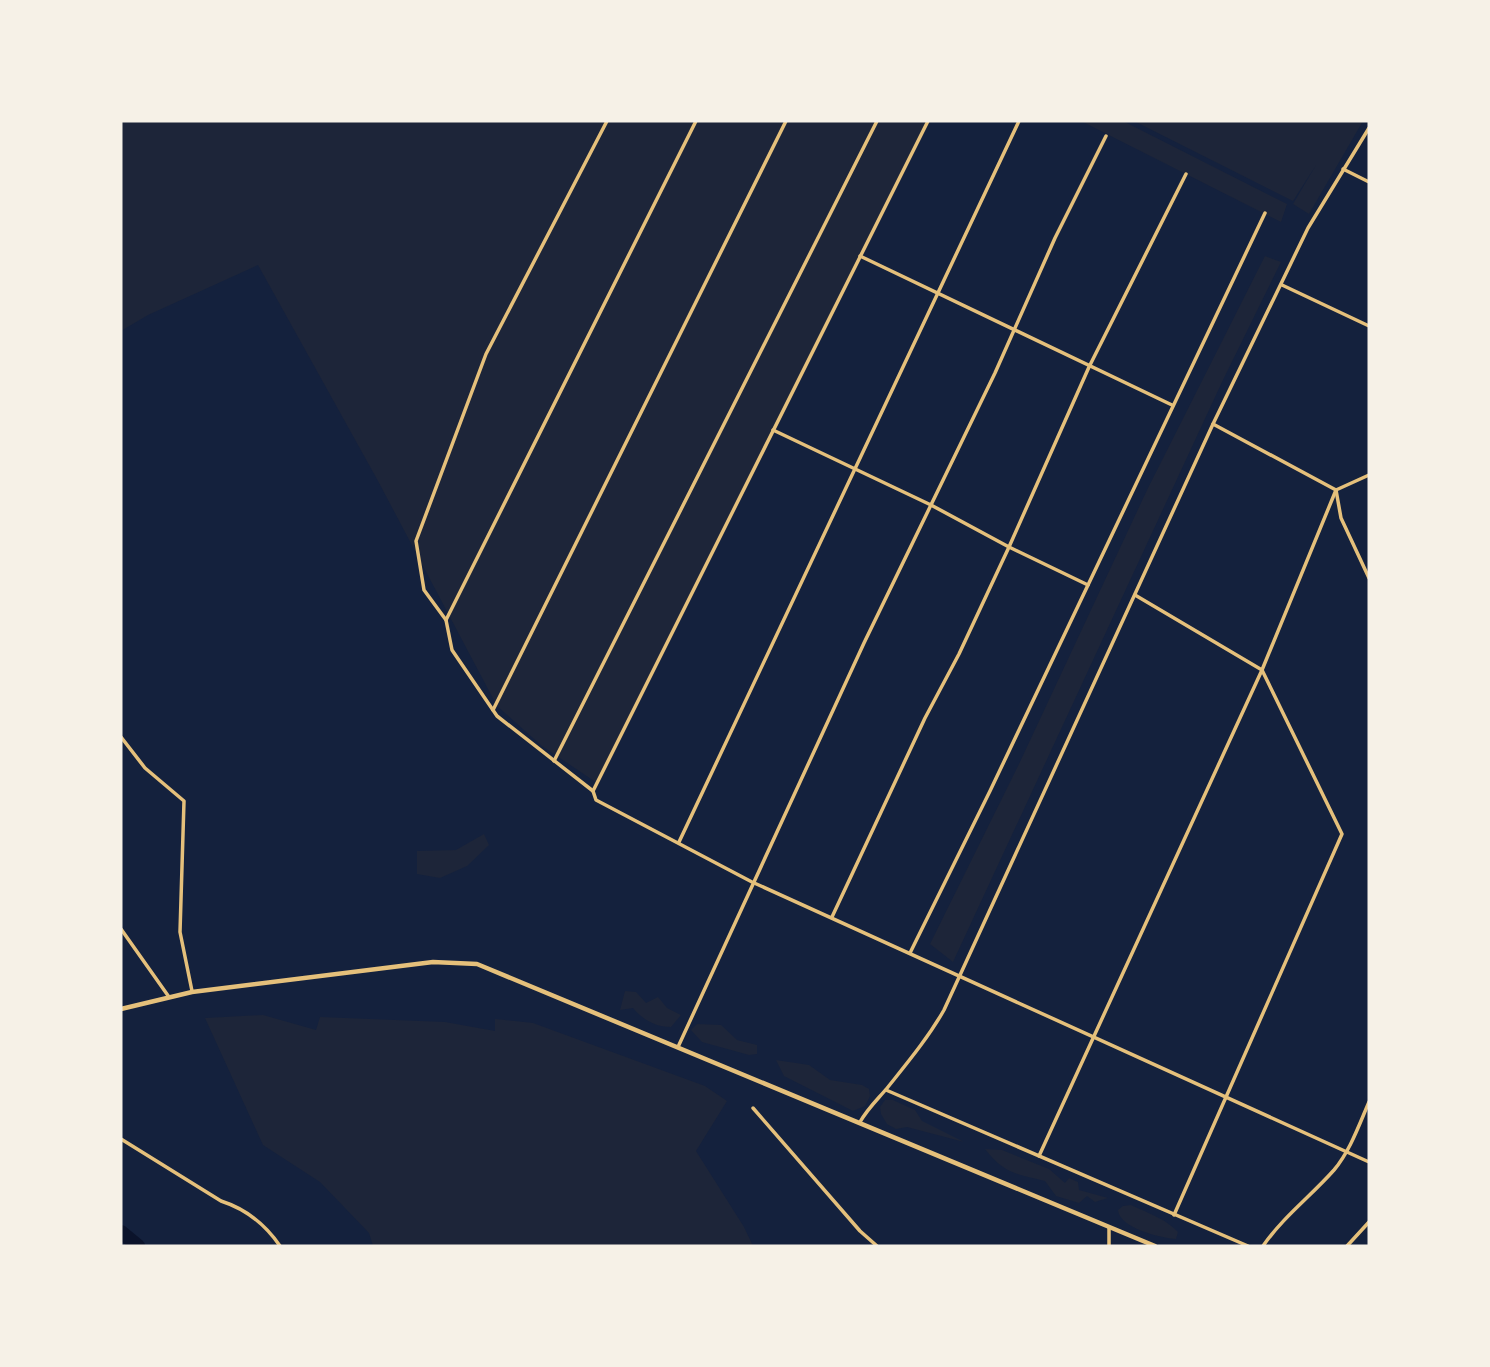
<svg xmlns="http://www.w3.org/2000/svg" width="1490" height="1367" font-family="'Source Sans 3',sans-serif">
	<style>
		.green { fill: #1d2539 }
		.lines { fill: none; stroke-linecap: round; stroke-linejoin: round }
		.river { stroke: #0b132b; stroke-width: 14 }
		.minor { stroke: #e5c07b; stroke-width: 3.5 }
		.tertiary { stroke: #e5c07b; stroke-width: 4.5 }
	</style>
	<rect width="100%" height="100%" fill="#14213d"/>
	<g class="green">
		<polygon points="121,121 926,121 597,783 542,746 497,706 378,481 258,265 148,315 121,331"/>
		<polygon points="1081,121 1123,121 1287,204 1281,222"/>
		<polygon points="1134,121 1363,121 1309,214 1293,204 1316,165 1293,201"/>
		<polygon points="1265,256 1281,262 1222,382 953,962 930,944 1019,764 1148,488"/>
		<polygon points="484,834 489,845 467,866 440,878 417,874 417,851 456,850"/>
		<path d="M625 991 636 992 646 1003 658 997 667 1008 681 1015 671 1027C656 1027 643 1020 633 1008L620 1010Z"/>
		<polygon points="263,1015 316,1030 320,1017 445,1022 495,1031 495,1019 533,1023 705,1086 727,1101 696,1151 744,1227 753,1246 373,1246 369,1233 320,1182 263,1145 205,1018"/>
		<polygon points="697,1024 721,1025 737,1040 757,1045 757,1054 749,1055 702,1042 691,1030"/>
		<polygon points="776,1060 809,1065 830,1080 862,1085 869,1089 870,1096 865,1106 853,1111 784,1076"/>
		<polygon points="885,1100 893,1100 915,1110 922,1121 964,1142 907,1127 896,1129 887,1124 881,1114 880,1107"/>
		<path d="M985 1149 1002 1150 1049 1169 1065 1183 1069 1178 1078 1182 1079 1190 1108 1198 1095 1202 1087 1196 1079 1203 1056 1196 1045 1181C1017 1174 1004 1174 985 1149Z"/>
		<path d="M1131 1205C1148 1213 1166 1219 1178 1232L1176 1239C1161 1238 1119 1228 1118 1210L1123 1206Z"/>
	</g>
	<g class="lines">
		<polyline class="river" points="121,1232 138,1246"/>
		<g class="minor">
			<polyline points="928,121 593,791 596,800 752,882 1369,1162"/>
			<polyline points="1343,169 1369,182"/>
			<polyline points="860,256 1172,405"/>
			<polyline points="1282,285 1369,326"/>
			<polyline points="1213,424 1336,490 1341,518 1369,578"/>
			<polyline points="773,430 931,505 1009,547 1088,585"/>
			<polyline points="1135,595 1262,670 1342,834 1174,1215"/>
			<polyline points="446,620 424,590 416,541 486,354 607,121"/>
			<polyline points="493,710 786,121"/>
			<polyline points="121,737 145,768 184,801 180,932 192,991"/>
			<polyline points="554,761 877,121"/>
			<polyline points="593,791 497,716 452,650 446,620 696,121"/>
			<polyline points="679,842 1019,121"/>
			<polyline points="832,917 925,718 959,654 1009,547 1089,367 1186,174"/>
			<polyline points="121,929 169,997"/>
			<polyline points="910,953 990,791 1265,213"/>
			<polyline points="678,1047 864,643 995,373 1055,238 1106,136"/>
			<polyline points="886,1090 1248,1246"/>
			<polyline points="753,1108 860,1231 877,1246"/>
			<path d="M860 1122C868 1108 878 1099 888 1087 908 1062 928 1038 944 1010L1213 424 1308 228 1369 128"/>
			<path d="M121 1139 221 1201C246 1209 265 1224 280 1246"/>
			<polyline points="1039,1156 1262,670 1336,490 1369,475"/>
			<polyline points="1109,1228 1109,1246"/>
			<path d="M1263 1246C1283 1217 1311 1196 1334 1170 1350 1151 1359 1125 1369 1102"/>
			<polyline points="1347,1246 1369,1222"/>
		</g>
		<polyline class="tertiary" points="121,1009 192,992 433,962 477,964 1155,1246"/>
	</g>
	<rect width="1490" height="1367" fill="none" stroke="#f6f1e7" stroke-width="245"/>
</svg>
